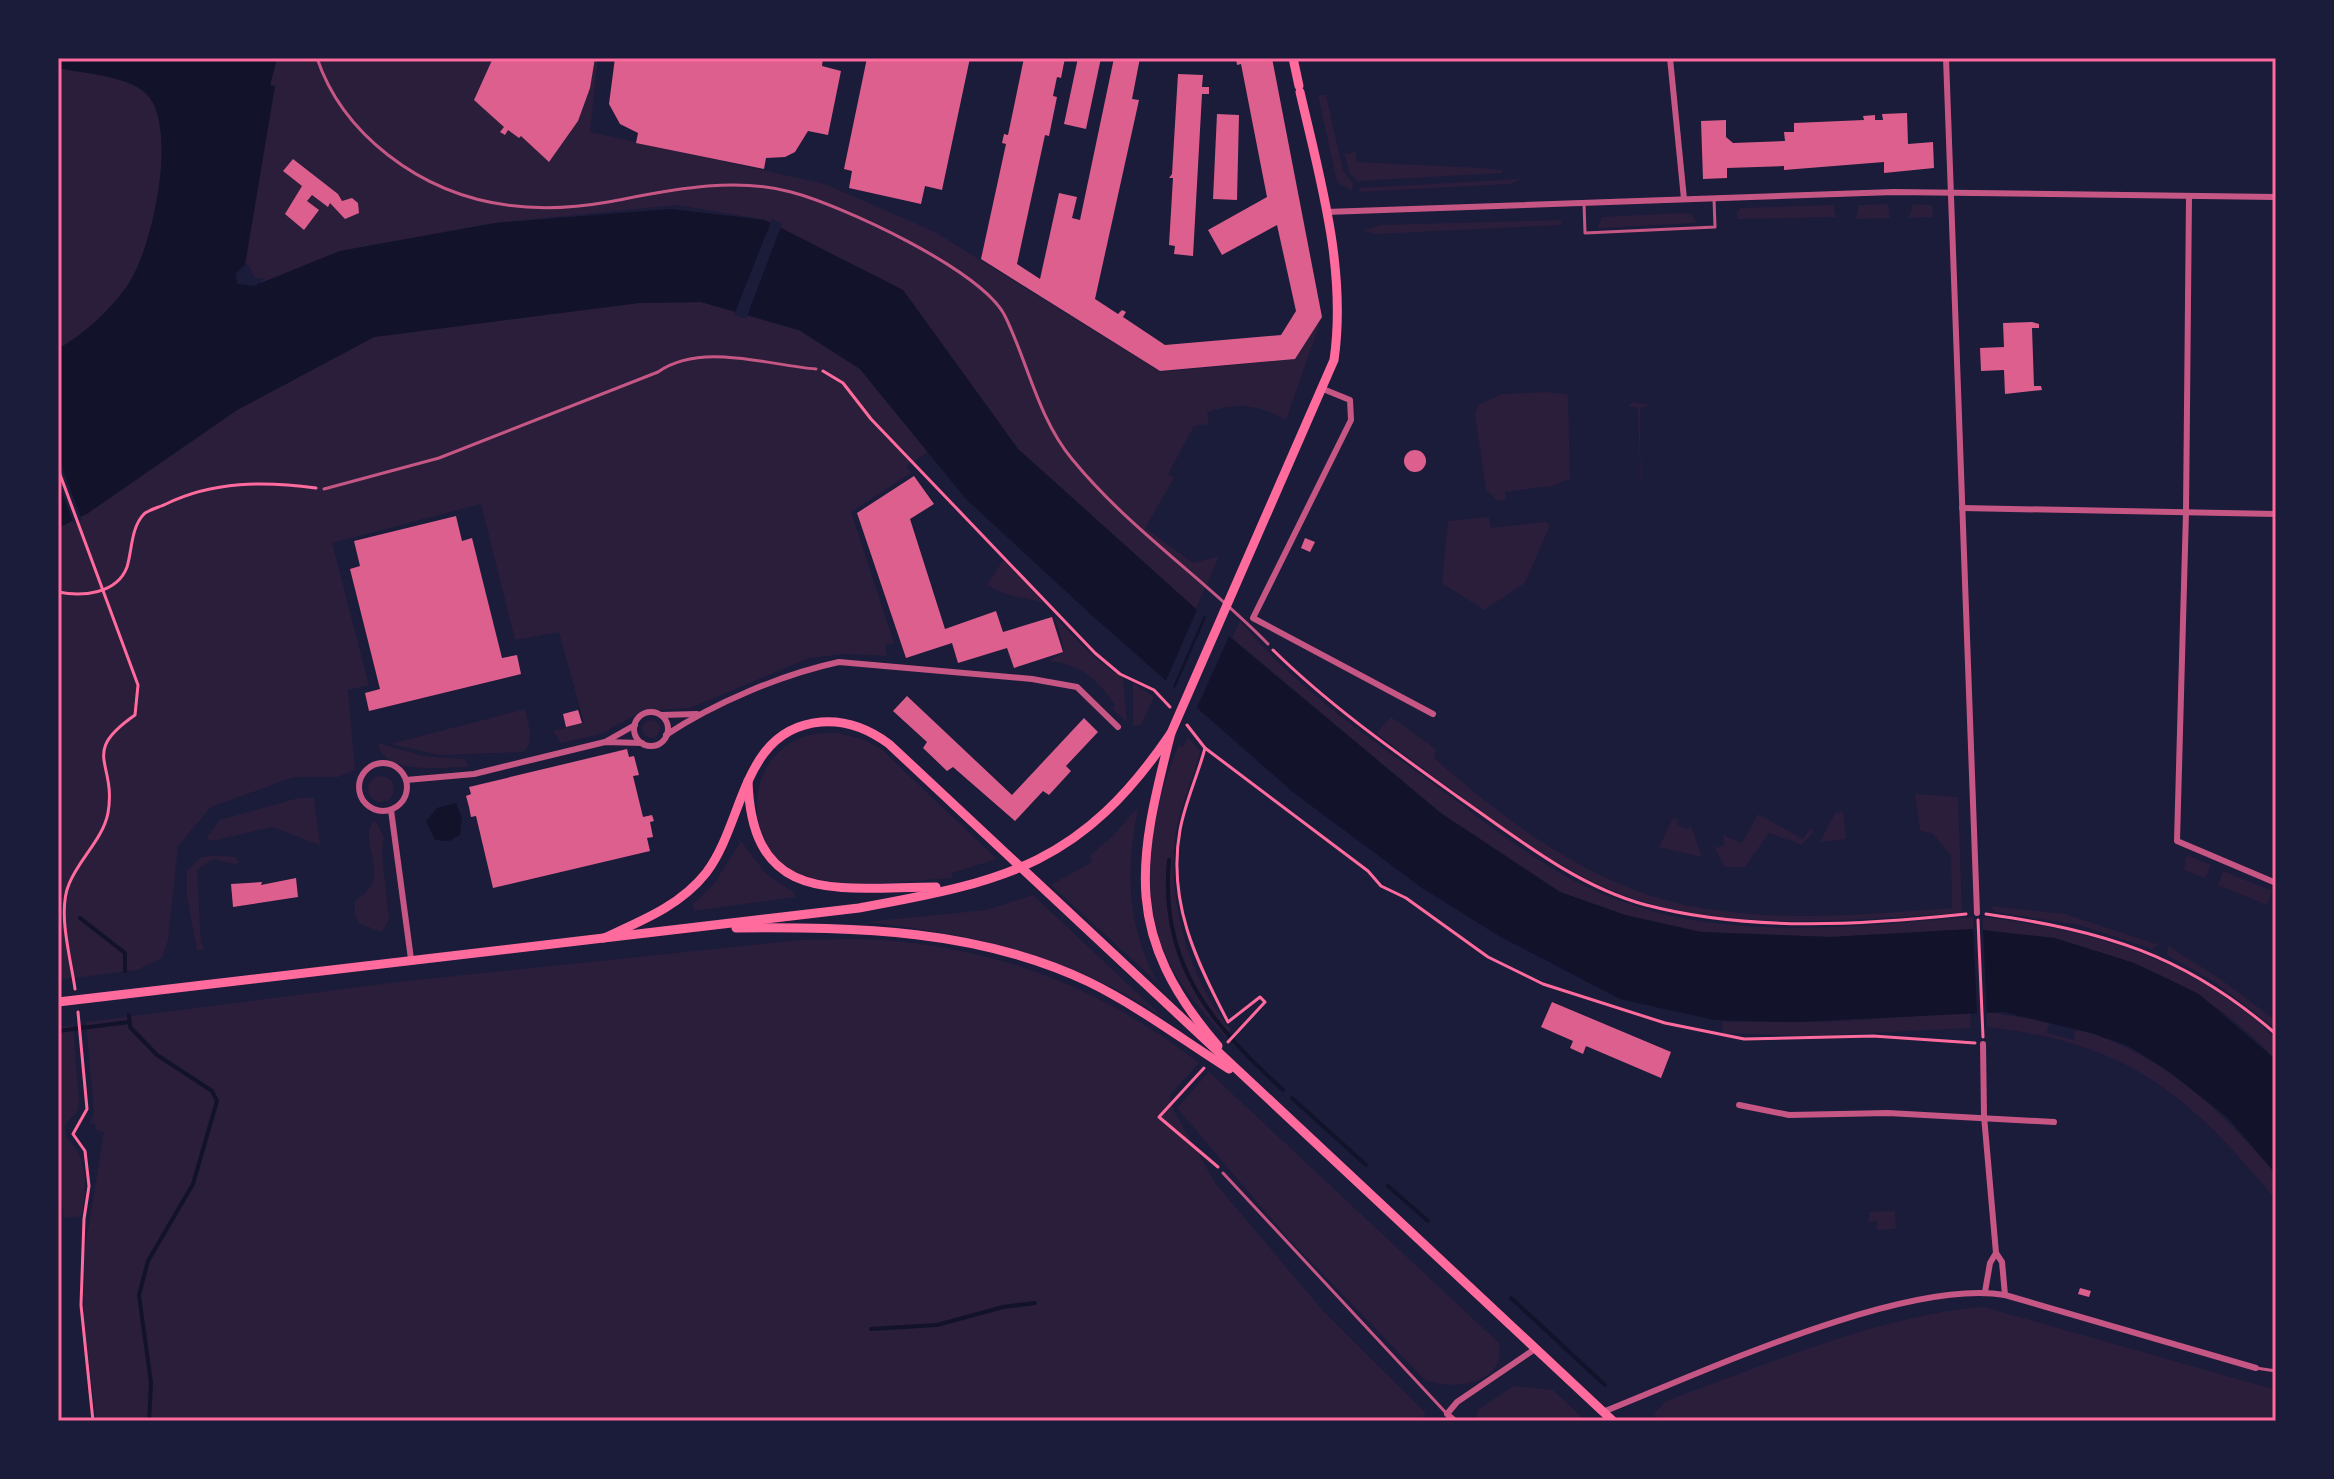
<svg xmlns="http://www.w3.org/2000/svg" width="2334" height="1479" font-family="Raleway,sans-serif">
	<style>
		.green { fill: #2a1e3b }
		.water { fill: #12122b }
		.pier { fill: #1b1b3a }
		.lines { fill: none; stroke-linecap: round; stroke-linejoin: round }
		.stream { stroke: #12122b; stroke-width: 4 }
		.building { fill: #dd5f8e }
		.path { stroke: #ff6b9d; stroke-width: 3 }
		.service { stroke: #c65784; stroke-width: 3 }
		.minor { stroke: #c65784; stroke-width: 6 }
		.secondary { stroke: #ff6b9d; stroke-width: 9 }
		.neatline { fill: none; stroke: #ff6b9d; stroke-width: 3 }
	</style>
	<rect width="100%" height="100%" fill="#1b1b3a"/>
	<g class="green">
		<path d="M277 58H598L590 132 825 184 935 232 1160 372 1295 359 1322 317 1286 420C1257 404 1238 402 1207 412L1209 424 1194 426 1168 474 1174 478 1145 528 1193 563 1219 556 1196 609 1018 449 903 290 765 220 677 205 495 223 340 251 261 283 252 280 244 271 245 253 275 86H270Z"/>
		<path d="M58 68C84 74 133 75 150 98 177 136 152 252 126 287 109 311 83 335 58 349Z"/>
		<polygon points="1318,95 1326,95 1343,171 1353,183 1352,191 1337,182"/>
		<polygon points="1356,152 1356,162 1483,168 1502,170 1502,173 1357,181 1349,172 1345,154"/>
		<polygon points="1521,179 1510,184 1359,192 1360,188"/>
		<polygon points="1888,204 1890,218 1856,219 1859,205"/>
		<polygon points="1913,204 1932,205 1933,217 1909,218"/>
		<polygon points="1833,205 1836,217 1737,219 1737,212 1741,208"/>
		<polygon points="1683,213 1691,214 1697,223 1598,228 1602,217"/>
		<polygon points="1561,220 1561,225 1376,234 1364,231 1380,225"/>
		<polygon points="701,302 799,330 860,369 928,452 907,466 911,473 851,512 894,643 885,645 887,656 844,654 809,658 690,708 643,711 601,734 561,743 553,731 584,723 559,632 515,640 481,504 332,543 369,685 348,690 355,770 338,777 294,777 211,807 178,846 168,940 162,958 137,970 58,980 58,528 88,513 237,410 374,337 639,303"/>
		<polygon points="1546,392 1566,394 1568,397 1570,479 1552,486 1505,492 1506,500 1498,501 1486,490 1475,414 1478,405 1502,394"/>
		<polygon points="1634,402 1650,405 1640,408 1641,506 1638,408 1628,406"/>
		<polygon points="1489,517 1491,528 1545,522 1550,525 1525,583 1484,610 1442,583 1448,521"/>
		<path d="M1003 560C1043 598 1076 649 1123 678L1127 722 1112 709 1115 705C1098 680 1080 664 1049 661L1064 652C1050 578 1034 613 987 585Z"/>
		<path d="M1240 621C1291 683 1359 731 1424 777 1484 820 1543 872 1613 898 1727 943 1854 926 1973 917V929L1830 937 1701 932 1625 915 1560 892 1442 814 1232 638Z"/>
		<polygon points="1133,683 1154,697 1141,725 1133,725"/>
		<polygon points="525,709 530,731 529,746 523,752 439,755 390,744"/>
		<path d="M1391 717 1436 749 1434 758C1503 818 1581 879 1673 902 1764 924 1859 915 1952 908L1951 855 1932 833 1920 831 1915 794 1958 797 1962 913C1847 920 1710 936 1602 886 1520 848 1448 786 1376 733Z"/>
		<circle cx="651" cy="729" r="9"/>
		<path d="M838 733 865 740 881 749 997 859 952 873V878C909 881 838 890 799 874 745 850 742 766 796 740 809 733 823 733 838 733Z"/>
		<path d="M1188 737 1200 751C1194 777 1182 801 1177 827 1164 889 1188 982 1231 1029L1225 1037C1204 1013 1183 991 1169 962 1136 896 1150 811 1179 745L1183 747Z"/>
		<path d="M378 743 423 756 465 759 468 767C443 767 383 776 378 743Z"/>
		<circle cx="381" cy="789" r="13"/>
		<polygon points="298,798 314,798 320,845 272,827 212,841 206,838 220,820"/>
		<path d="M1138 807C1126 870 1126 923 1157 982L1051 885 1092 862 1089 856 1112 837Z"/>
		<polygon points="1843,811 1846,839 1820,842 1835,813"/>
		<polygon points="1758,814 1803,839 1810,829 1814,831 1802,845 1769,833 1745,867 1725,867 1712,843 1717,848 1725,845 1723,835 1742,843"/>
		<polygon points="1677,818 1677,824 1686,829 1691,826 1702,857 1659,847 1672,820"/>
		<path d="M375 820 384 837 382 854 389 920 382 932 360 924 355 915V901C397 877 354 841 375 820Z"/>
		<polygon points="741,841 766,874 795,893 795,897 694,911 693,904 714,884"/>
		<polygon points="215,855 235,857 239,862 235,864 213,859 197,870 201,942 204,950 197,950 187,897 187,871 200,858"/>
		<polygon points="2186,855 2211,865 2205,878 2184,870"/>
		<polygon points="2223,871 2272,891 2267,905 2218,885"/>
		<path d="M1033 895 1165 1019C1074 957 974 934 866 922L986 910Z"/>
		<polygon points="1990,906 2065,914 2156,944 2161,942 2152,949 2079,925 1995,912"/>
		<path d="M1983 917C2097 931 2190 958 2276 1038V1060C2195 973 2098 943 1983 930Z"/>
		<path d="M800 940C826 940 853 938 879 940 998 947 1106 990 1199 1063L1170 1095 1174 1111 1215 1183 1325 1313 1426 1413 1420 1421H96L84 1321V1254L104 1132 96 1130 95 1123 89 1124 94 1112 86 1022 397 982Z"/>
		<polygon points="2168,946 2219,978 2276,1021 2276,1029 2216,983 2167,955"/>
		<path d="M1987 1012 2049 1022 2047 1033 2074 1040 2076 1029C2160 1051 2221 1110 2276 1174V1200C2189 1094 2128 1043 1987 1027Z"/>
		<polygon points="1970,1013 1971,1028 1809,1036 1723,1033 1722,1022 1823,1022"/>
		<path d="M73 1025 79 1103 77 1112 65 1125C64 1139 71 1141 78 1152 88 1170 85 1197 82 1216L64 1218 58 1171V1028Z"/>
		<path d="M1209 1072 1499 1343C1507 1384 1454 1391 1425 1380L1287 1237 1177 1108Z"/>
		<polygon points="1895,1211 1896,1229 1877,1230 1877,1221 1869,1221 1869,1212"/>
		<path d="M1984 1307 2276 1390V1421H1661L1654 1414 1666 1401C1762 1366 1883 1314 1984 1307Z"/>
		<polygon points="1513,1386 1553,1390 1586,1421 1475,1421 1478,1410"/>
	</g>
	<g class="water">
		<path d="M58 58H277L270 85 275 86 244 271 252 280 261 283 340 251 495 223 671 209 765 220 903 290 1018 449 1196 609 1442 814 1560 892 1625 915 1701 932 1830 937 1973 929 2055 938 2134 963 2199 994 2276 1060V1174L2228 1118 2167 1070 2128 1046 2095 1034 2003 1012 1793 1022 1714 1020 1620 999 1499 936 1422 888 1294 793 1096 619 966 499 860 369 799 330 701 302 639 303 374 337 237 410 88 513 58 528V349C84 334 108 312 126 288 152 252 177 136 150 98 133 75 84 74 58 68Z"/>
		<polygon points="456,803 462,818 460,835 449,841 435,840 426,821 437,808"/>
	</g>
	<g class="pier">
		<polygon points="772,219 782,224 746,319 734,315"/>
		<polygon points="247,263 255,278 265,278 255,286 237,284 236,273"/>
		<polygon points="58,456 82,520 74,524 58,482"/>
		<polygon points="1199,605 1206,611 1171,691 1164,685"/>
		<polygon points="1208,613 1231,632 1195,712 1173,693"/>
		<polygon points="1973,925 1983,926 1987,1016 1977,1016"/>
	</g>
	<g class="lines">
		<g class="stream">
			<path d="M1169 860C1159 964 1212 1025 1283 1090"/>
			<polyline points="80,918 125,953 125,971"/>
			<polyline points="129,1015 130,1027 157,1055 212,1091 217,1101 193,1184 148,1261 139,1295 151,1383 149,1421"/>
			<polyline points="58,1031 129,1022"/>
			<polyline points="1292,1098 1366,1165"/>
			<polyline points="1388,1186 1428,1221"/>
			<polyline points="1511,1298 1605,1385"/>
			<polyline points="871,1329 937,1325 1003,1307 1035,1303"/>
		</g>
	</g>
	<g class="building">
		<polygon points="493,58 595,58 590,88 578,121 549,162 521,136 519,138 508,130 505,135 500,132 504,127 474,100"/>
		<polygon points="615,58 823,58 822,66 841,71 828,135 808,131 795,152 785,157 766,158 764,169 636,143 638,133 620,124 609,104"/>
		<polygon points="867,58 970,58 942,190 925,186 921,204 849,188 852,171 844,169"/>
		<polygon points="1024,58 1065,58 1061,78 1057,77 1053,96 1057,97 1049,136 1045,135 1017,264 1040,279 1059,193 1077,197 1072,218 1080,220 1114,58 1140,58 1132,99 1139,100 1095,299 1118,314 1122,310 1126,312 1123,317 1165,345 1281,335 1296,311 1277,225 1222,255 1208,230 1267,197 1241,64 1237,65 1236,58 1272,58 1322,317 1295,359 1160,371 981,259 1006,144 1002,143 1004,134 1008,135"/>
		<polygon points="1078,58 1101,58 1086,129 1064,124"/>
		<polygon points="1178,74 1203,75 1202,87 1209,87 1209,94 1202,94 1193,256 1174,254 1175,246 1169,245 1173,178 1169,178 1172,174"/>
		<polygon points="1907,113 1908,144 1933,142 1934,168 1884,173 1884,162 1784,170 1784,166 1727,168 1727,178 1703,179 1701,121 1726,120 1726,137 1733,143 1785,141 1784,132 1794,132 1794,123 1864,120 1863,116 1875,115 1875,120 1883,120 1882,114"/>
		<polygon points="1217,114 1239,115 1237,200 1213,199"/>
		<polygon points="293,159 338,194 342,201 352,198 358,203 359,213 345,219 330,203 328,207 312,195 307,201 319,210 304,230 285,214 302,186 283,171"/>
		<polygon points="2032,322 2039,324 2039,328 2032,328 2034,386 2041,386 2042,390 2005,394 2004,370 1981,371 1980,348 2004,347 2003,323"/>
		<circle cx="1415" cy="461" r="11"/>
		<polygon points="914,476 934,504 910,519 945,629 996,611 1003,632 1052,617 1063,652 1014,668 1007,648 958,663 952,643 906,658 857,513"/>
		<polygon points="456,516 462,541 472,538 502,658 517,655 521,674 369,711 365,693 380,689 350,569 360,566 354,541"/>
		<polygon points="1305,538 1315,542 1310,552 1301,548"/>
		<polygon points="907,696 1012,795 1084,718 1098,732 1066,766 1071,771 1049,795 1043,791 1015,821 953,767 947,771 923,748 927,742 893,711"/>
		<polygon points="578,710 582,723 566,727 563,714"/>
		<polygon points="627,749 629,757 634,756 639,775 633,776 643,817 652,815 654,821 650,822 653,837 647,838 650,851 493,888 476,816 471,817 469,807 466,796 471,794 469,787"/>
		<polygon points="296,878 298,897 233,907 231,884 262,882 261,885"/>
		<polygon points="1552,1002 1671,1052 1661,1078 1586,1046 1583,1054 1570,1048 1573,1041 1541,1027"/>
		<polygon points="2080,1288 2091,1291 2089,1297 2078,1294"/>
	</g>
	<g class="lines">
		<g class="path">
			<polyline points="823,371 843,383 871,419 1095,653 1120,674 1154,690 1170,707"/>
			<path d="M58 469 138 685 135 715C79 754 117 761 108 813 103 839 79 859 69 884 57 912 71 959 75 989"/>
			<path d="M58 592C82 597 117 594 127 567 132 551 131 527 144 514 148 510 160 507 166 504 213 481 265 481 316 488"/>
			<path d="M1273 650C1329 705 1394 751 1458 797 1517 838 1576 886 1646 905 1749 932 1862 925 1966 914"/>
			<polyline points="1187,725 1205,748 1368,871 1381,886 1406,898 1488,957 1543,984 1665,1023 1744,1039 1873,1036 1975,1043"/>
			<path d="M1205 748C1198 775 1185 802 1180 830 1167 901 1196 961 1228 1022L1260 997 1265 1002 1228 1042"/>
			<path d="M1986 914C2104 931 2184 954 2276 1034"/>
			<polyline points="1978,920 1983,1037"/>
			<polyline points="78,1012 87,1109 73,1134 85,1151 89,1186 84,1219 81,1305 93,1421"/>
			<polyline points="1204,1068 1159,1117 1218,1167"/>
		</g>
		<g class="service">
			<path d="M317 58C330 97 356 130 388 155 452 205 529 216 608 202 667 191 731 176 791 192 841 205 982 270 1005 316 1028 363 1038 418 1072 459 1129 529 1206 580 1268 644"/>
			<polyline points="1584,203 1585,233 1715,227 1714,199"/>
			<path d="M324 489 439 458 658 372C701 342 767 365 816 369"/>
			<polyline points="1223,1173 1447,1414"/>
			<polyline points="2256,1368 2276,1371"/>
		</g>
		<g class="minor">
			<polyline points="1670,58 1684,199"/>
			<polyline points="1946,58 1977,913"/>
			<polyline points="2189,196 2186,512 2177,841 2276,883"/>
			<polyline points="1326,212 1894,192 2276,197"/>
			<polyline points="1323,389 1350,400 1351,420 1253,618 1433,714"/>
			<polyline points="1962,508 2276,514"/>
			<circle cx="651" cy="729" r="17"/>
			<polyline points="661,715 697,714"/>
			<path d="M666 735C714 703 783 674 839 662L1032 679 1077 687 1118 727"/>
			<polyline points="605,742 635,725"/>
			<circle cx="383" cy="787" r="24"/>
			<polyline points="406,780 474,774 605,742 642,743"/>
			<polyline points="391,810 411,959"/>
			<polyline points="1983,1044 1984,1116 1996,1253 2002,1262 2005,1295"/>
			<polyline points="1739,1105 1789,1115 1888,1113 2054,1122"/>
			<polyline points="1985,1292 1990,1263 1996,1253"/>
			<path d="M1603 1412C1701 1373 1905 1278 2005 1295L2256 1368"/>
			<polyline points="1455,1421 1447,1414 1457,1402 1535,1349"/>
		</g>
		<g class="secondary">
			<polyline points="1293,58 1299,86"/>
			<path d="M748 781C752 908 839 887 936 887"/>
			<path d="M736 928C857 927 978 929 1089 982 1138 1006 1183 1040 1229 1069"/>
			<path d="M604 938C641 921 680 906 706 873 745 822 741 729 821 722 847 720 869 729 889 744L1613 1421"/>
			<path d="M58 1002 859 908C1008 881 1082 864 1171 733"/>
			<path d="M1218 1046C1123 935 1137 865 1171 733L1334 360C1347 270 1320 179 1300 92"/>
		</g>
	</g>
	<rect width="2334" height="1479" fill="none" stroke="#1b1b3a" stroke-width="120"/>
	<rect x="60" y="60" width="2214" height="1359" class="neatline"/>
</svg>
